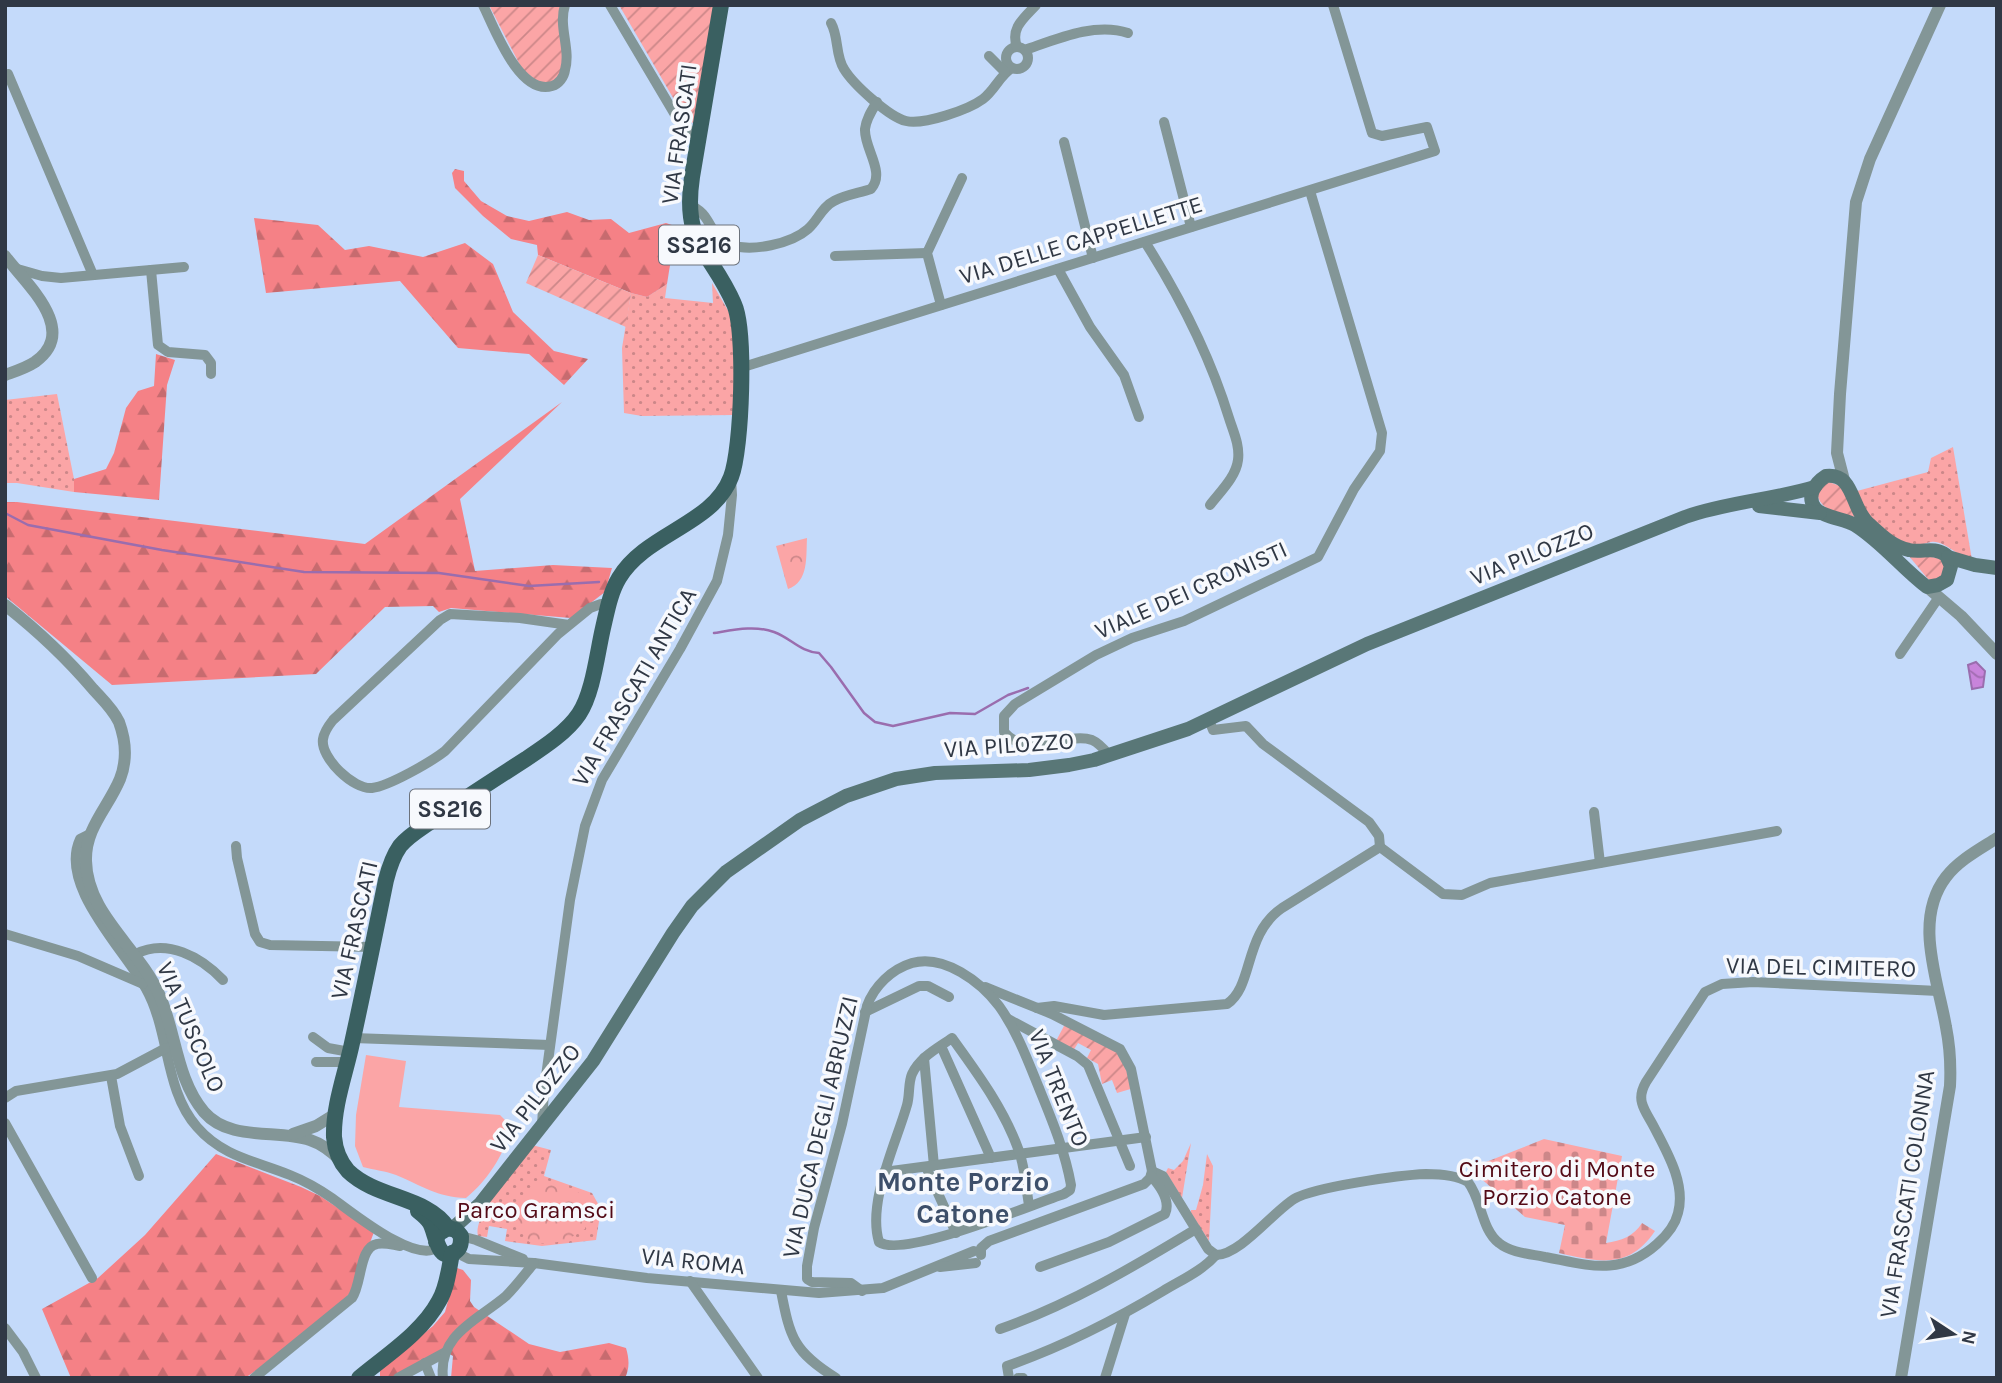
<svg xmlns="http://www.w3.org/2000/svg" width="2002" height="1383" font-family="Karla,sans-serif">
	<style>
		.grass { fill: url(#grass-dots) }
		.forest { fill: url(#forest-firs) }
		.cemetery { fill: url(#cemetery-stones) }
		.park { fill: url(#park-crowns) }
		.garden { fill: url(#garden-furrows) }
		.pitch { fill: #fba5a6 }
		.water { fill: url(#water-waves); stroke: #9a6dae; stroke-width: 2 }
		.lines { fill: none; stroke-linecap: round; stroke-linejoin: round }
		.stream { stroke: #9a6dae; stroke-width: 2.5 }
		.minor { stroke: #839697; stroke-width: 10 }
		.tertiary { stroke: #839697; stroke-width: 12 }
		.secondary { stroke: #597777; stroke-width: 14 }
		.primary { stroke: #3a6061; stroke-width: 16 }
		.labels { text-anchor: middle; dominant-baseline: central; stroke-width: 7; stroke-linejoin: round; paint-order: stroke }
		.shield { fill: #f7f9fd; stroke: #6c727c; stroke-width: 2 }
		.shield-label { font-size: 23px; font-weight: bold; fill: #303845 }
		.street-label { font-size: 24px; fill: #303845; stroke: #f7f9fd }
		.park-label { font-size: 24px; fill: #530a16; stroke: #f7f9fd }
		.quarter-label { font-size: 28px; font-weight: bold; fill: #3d4f6a; stroke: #f7f9fd }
	</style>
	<defs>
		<pattern id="grass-dots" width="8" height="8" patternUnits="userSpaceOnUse" patternTransform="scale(1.75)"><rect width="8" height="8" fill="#fba5a6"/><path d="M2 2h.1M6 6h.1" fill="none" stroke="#cc8789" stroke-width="1.8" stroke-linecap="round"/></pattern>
		<pattern id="forest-firs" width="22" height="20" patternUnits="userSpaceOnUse" patternTransform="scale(1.75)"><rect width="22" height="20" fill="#f58186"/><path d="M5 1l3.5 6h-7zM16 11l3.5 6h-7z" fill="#c76b6f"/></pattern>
		<pattern id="cemetery-stones" width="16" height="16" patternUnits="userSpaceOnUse" patternTransform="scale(1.75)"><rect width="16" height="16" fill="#fba5a6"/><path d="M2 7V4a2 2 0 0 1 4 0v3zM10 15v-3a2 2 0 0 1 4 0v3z" fill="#cc8789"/></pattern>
		<pattern id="park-crowns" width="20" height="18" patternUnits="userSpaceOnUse" patternTransform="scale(1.75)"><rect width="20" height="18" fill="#fba5a6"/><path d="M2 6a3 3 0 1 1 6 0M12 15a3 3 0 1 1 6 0" fill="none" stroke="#cc8789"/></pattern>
		<pattern id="garden-furrows" width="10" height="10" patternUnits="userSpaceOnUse" patternTransform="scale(1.75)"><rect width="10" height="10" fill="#fba5a6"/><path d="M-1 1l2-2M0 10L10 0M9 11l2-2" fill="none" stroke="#cc8789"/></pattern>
		<pattern id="water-waves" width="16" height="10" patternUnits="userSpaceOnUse" patternTransform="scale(1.75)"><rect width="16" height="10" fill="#c884db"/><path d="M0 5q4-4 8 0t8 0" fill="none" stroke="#a36db3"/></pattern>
	</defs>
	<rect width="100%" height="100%" fill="#c4dafa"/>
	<g class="grass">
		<polygon points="712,283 730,314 734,334 734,415 642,416 624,413 622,348 631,293 647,297 667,284 665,298 713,303"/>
		<polygon points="57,394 74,479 74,492 17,483 5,483 5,400"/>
		<path d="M1953 447 1972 560C1957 557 1945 540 1931 542 1925 543 1920 546 1914 547 1889 535 1862 520 1857 491L1928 472 1931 458Z"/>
		<polygon points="1191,1143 1182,1198 1166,1172 1168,1168 1174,1170 1183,1161"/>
		<path d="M532 1145 551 1150 544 1176 592 1193 601 1209 596 1240 542 1246 505 1241 507 1229 489 1226 487 1237 478 1236C472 1215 519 1162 532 1145Z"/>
		<polygon points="1207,1154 1213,1166 1209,1241 1191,1213 1191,1210 1196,1210 1203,1185"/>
	</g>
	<g class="forest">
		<path d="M455 169 464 171V181L481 201 507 216 529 221 567 212 589 220 611 219 629 233 666 223 681 228 683 241C670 251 670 268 667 284L647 297 631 293 538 255 537 245 511 239 483 216 455 188 452 173Z"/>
		<polygon points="254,218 318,225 345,250 369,246 423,257 465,243 493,264 513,312 554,351 588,359 564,385 529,354 458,348 400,281 266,293"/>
		<polygon points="156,354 175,360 167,385 159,500 74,492 74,479 106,469 114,453 126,408 138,391 154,386"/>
		<polygon points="562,402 460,499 475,571 553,565 612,568 605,592 571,618 451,608 439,612 433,606 385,607 316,674 112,685 5,596 5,502 17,502 365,544"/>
		<polygon points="216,1154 301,1187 320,1196 374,1232 352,1291 340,1304 273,1359 245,1378 71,1378 42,1309 98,1278 145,1235"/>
		<path d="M457 1268 463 1270 471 1280 470 1301 474 1307 529 1344 560 1352 609 1343 626 1348C629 1358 630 1368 625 1378H451L453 1356 446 1352 398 1378H380V1369L433 1326 445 1312Z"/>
	</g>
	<path class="cemetery" d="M1544 1139 1622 1156 1606 1243C1621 1241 1634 1236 1642 1223L1655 1231C1629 1270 1598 1262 1559 1253L1565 1225 1525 1217 1478 1176 1481 1164Z"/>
	<g class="park">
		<path d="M807 538C806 556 809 582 788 589L776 546Z"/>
		<path d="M541 1178 588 1196 585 1229C565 1242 553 1246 529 1242L513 1208Z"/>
	</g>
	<g class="garden">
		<polygon points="489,5 560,5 564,68 554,82 538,82 522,69"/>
		<polygon points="619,5 715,5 696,124 686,120"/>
		<polygon points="538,255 631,293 626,327 526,283"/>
		<path d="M1826 481 1843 487 1855 517C1837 512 1821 512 1817 493Z"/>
		<polygon points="1908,555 1942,558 1947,570 1936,582 1928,579"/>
		<polygon points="1065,1024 1118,1050 1134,1088 1117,1093 1112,1080 1102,1084 1098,1064 1087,1058 1091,1050 1078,1043 1073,1051 1056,1041"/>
	</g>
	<path class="pitch" d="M366 1055 406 1061 399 1107 500 1115 511 1126C505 1154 488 1180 466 1198 437 1197 422 1186 396 1175 386 1171 374 1170 363 1167L355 1146 356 1115Z"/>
	<polygon class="water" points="1976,662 1985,671 1983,687 1972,689 1968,665"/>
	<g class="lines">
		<g class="stream">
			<polyline points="5,513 28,525 162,550 304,572 439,573 529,586 599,582"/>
			<path d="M714 633C733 630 755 625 774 632 791 638 800 652 819 653L831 667 864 713 875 722 893 726 950 713 975 714 1008 695 1028 688"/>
		</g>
		<g class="minor">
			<path d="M483 5C494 27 519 96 552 86 559 84 564 77 565 70 571 49 558 27 565 5"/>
			<polyline points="610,5 674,113 699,141"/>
			<path d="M831 23C839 37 835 55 844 69 853 84 889 117 906 121 924 125 968 110 983 99 995 90 1000 75 1012 68"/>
			<circle cx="1017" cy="58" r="11"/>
			<path d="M1017 47C1010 28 1024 18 1036 5"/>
			<path d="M1025 50C1057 39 1095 22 1128 33"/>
			<polyline points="989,56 1005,72"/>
			<polyline points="5,75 8,74 93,275"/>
			<polyline points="1164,122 1191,227"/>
			<polyline points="1064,142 1093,258"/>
			<path d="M689 205C713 213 708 238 731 245 752 252 791 244 808 229 818 220 822 207 834 201 845 195 859 193 871 189 886 172 864 149 865 129 866 119 872 110 877 102"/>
			<path d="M1145 242C1180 297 1210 356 1229 418 1233 431 1240 445 1238 460 1236 477 1220 492 1210 505"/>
			<polyline points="835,256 927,253"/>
			<polyline points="14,268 42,276 61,278 184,267"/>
			<polyline points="1058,269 1090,327 1124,375 1139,417"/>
			<polyline points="151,270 158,345 168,352 205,355 211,363 211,374"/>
			<polyline points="941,305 927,253 962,178"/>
			<polyline points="740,368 1435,151 1427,127 1382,136 1372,133 1333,5"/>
			<path d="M569 625 520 618 450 614 440 620 333 720C329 725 324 732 323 739 320 758 354 790 372 788 389 786 431 762 445 751L558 634 590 608 601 604H609"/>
			<polyline points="1900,654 1939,597"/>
			<path d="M1109 755C1104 749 1099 743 1092 740 1066 731 1029 761 1004 732V716L1015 704 1096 655 1132 638 1184 621 1318 557 1354 489 1380 451 1382 433 1310 191"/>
			<polyline points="1594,812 1600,863"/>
			<path d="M90 834 80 839C58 886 125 950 146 989 170 1032 164 1090 197 1127 223 1157 256 1161 290 1175 305 1181 319 1189 332 1198 352 1212 416 1265 438 1247"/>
			<polyline points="236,846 237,858 255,934 260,942 270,945 373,947"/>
			<polyline points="1380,847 1443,894 1462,895 1490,883 1777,831"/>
			<polyline points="5,934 78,956 143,984"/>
			<path d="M136 954C167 938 201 957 223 980"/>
			<polyline points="985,987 1052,1014 1120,1049 1131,1069 1152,1171"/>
			<path d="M1037 1008 1054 1006 1104 1015 1227 1004C1254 986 1243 935 1282 908L1380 847 1379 836 1369 822 1263 744 1246 726 1213 730 1209 720"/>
			<polyline points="865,1012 919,986 928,986 949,997"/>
			<polyline points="1008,1019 1077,1056 1088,1065 1130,1166"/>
			<polyline points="313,1037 328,1048 350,1052"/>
			<polyline points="353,1038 550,1045"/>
			<polyline points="941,1046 991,1158"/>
			<polyline points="924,1058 934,1166"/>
			<polyline points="316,1062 348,1062"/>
			<polyline points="111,1076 120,1126 139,1176"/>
			<polyline points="5,1098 16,1091 117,1074 166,1048"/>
			<polyline points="5,1123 92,1278"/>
			<polyline points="542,1125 544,1091 570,900 585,826 602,780 680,649 717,581 728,535 732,495 731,479"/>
			<polyline points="926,1167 956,1233"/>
			<polyline points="1152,1171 1163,1176 1208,1249 1216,1255"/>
			<polyline points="884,1172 1146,1137"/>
			<polyline points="461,1236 476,1240 523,1259"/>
			<polyline points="455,1252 469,1259 534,1263 647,1278 819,1293 883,1288 974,1251"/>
			<polyline points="981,1255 981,1248 989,1241 1144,1184 1150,1178 1152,1171"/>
			<path d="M1216 1255C1240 1255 1273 1212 1294 1199 1314 1187 1400 1175 1426 1174 1440 1174 1456 1175 1468 1182 1482 1200 1481 1229 1499 1243 1511 1253 1531 1254 1545 1257 1588 1265 1620 1277 1657 1244 1666 1236 1675 1226 1678 1213 1686 1184 1667 1152 1654 1127 1650 1119 1644 1111 1642 1103 1640 1096 1642 1089 1646 1082L1705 992 1722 984 1753 982 1938 991"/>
			<polyline points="940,1267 976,1263"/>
			<path d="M1040 1267 1109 1242 1165 1214C1171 1201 1160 1186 1151 1176"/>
			<polyline points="690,1281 758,1378"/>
			<path d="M781 1291C790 1338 794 1352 836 1378"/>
			<path d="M862 1291 851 1283 812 1282 807 1279V1266L814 1228 842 1124 867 1006C874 986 892 969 912 963 944 954 981 982 999 1006 1017 1031 1028 1061 1039 1088 1052 1120 1065 1151 1071 1185L1070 1190 1064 1194C1032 1204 904 1259 879 1242 867 1202 896 1144 907 1105 910 1095 908 1083 912 1074 920 1057 938 1048 952 1038 978 1074 1004 1109 1019 1151 1025 1168 1026 1188 1029 1205"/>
			<polyline points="5,1328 23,1352 36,1378"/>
			<path d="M1000 1329C1069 1305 1133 1267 1196 1229"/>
			<polyline points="425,1363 431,1378"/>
			<path d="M254 1378 352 1298C362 1284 359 1247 377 1244 384 1242 393 1245 400 1246"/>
			<polyline points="398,1378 446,1352"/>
			<path d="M443 1378C438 1334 478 1320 506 1296 516 1286 525 1274 534 1263"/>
			<path d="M1009 1378 1007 1366C1062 1347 1113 1321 1163 1291 1181 1280 1202 1271 1216 1255"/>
			<polyline points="1018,1378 1023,1378"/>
			<polyline points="1105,1378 1125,1314"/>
		</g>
		<g class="tertiary">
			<path d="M5 256C26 284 80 330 35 362 26 368 16 371 5 375"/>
			<polyline points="1844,480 1837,453 1840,394 1856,202 1870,159 1940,5"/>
			<polyline points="1927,587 1961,616 1997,654"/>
			<path d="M5 605C38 631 66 657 93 689 102 699 113 709 119 722 126 741 127 761 120 779 108 808 85 828 86 861 87 914 138 947 159 994 176 1031 176 1079 204 1112 230 1142 277 1129 310 1140 322 1144 331 1151 340 1160"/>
			<polyline points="293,1134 316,1126 337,1113"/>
			<path d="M1901 1378 1950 1086C1951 1066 1950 1047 1946 1027 1938 980 1913 920 1946 877 1959 860 1980 849 1997 838"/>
		</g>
		<g class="secondary">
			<path d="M1826 476C1855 473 1850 508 1869 524 1881 535 1893 547 1909 550 1923 553 1933 546 1946 555L1951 566 1947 580 1938 585 1927 587C1902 568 1882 542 1855 525 1845 519 1822 517 1815 508 1806 496 1815 483 1826 476Z"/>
			<polyline points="1759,506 1820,513"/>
			<polyline points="1948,557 1975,565 1997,568"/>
			<path d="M452 1229 480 1204 593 1061 673 933 692 906 726 872 800 820 846 796 896 779 935 773 1029 770 1069 765 1094 760 1188 729 1367 644 1685 517C1727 502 1772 500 1815 487"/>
		</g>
		<g class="primary">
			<path d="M418 1211C423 1215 427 1218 430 1223 436 1232 437 1264 455 1252 461 1248 461 1243 461 1236L456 1230 448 1228 438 1234 436 1242"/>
			<path d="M448 1228C427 1196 377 1199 348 1171 340 1162 335 1149 334 1137 333 1106 346 1072 352 1043 364 989 375 934 386 880 389 868 393 856 400 846 409 835 422 828 433 820 464 799 495 779 526 759 544 747 567 732 579 714 593 693 597 654 603 628 607 611 610 593 619 578 646 533 713 525 731 477 742 449 746 330 734 304 711 251 682 245 692 177L721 5"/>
			<path d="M359 1378C385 1356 422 1333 439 1301 447 1288 449 1269 452 1253"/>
		</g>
	</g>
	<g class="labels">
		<g class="shield">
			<rect x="659" y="225.5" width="80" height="39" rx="5"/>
			<rect x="410" y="789.5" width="80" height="39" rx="5"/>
		</g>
		<g class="shield-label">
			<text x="699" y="245">SS216</text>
			<text x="450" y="809">SS216</text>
		</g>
		<g class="street-label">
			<text transform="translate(679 134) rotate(-82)">VIA FRASCATI</text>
			<text transform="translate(1081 240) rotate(-17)">VIA DELLE CAPPELLETTE</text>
			<text transform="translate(1532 554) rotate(-22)">VIA PILOZZO</text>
			<text transform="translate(1191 590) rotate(-24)">VIALE DEI CRONISTI</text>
			<text transform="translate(634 687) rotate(-60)">VIA FRASCATI ANTICA</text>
			<text transform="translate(1009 745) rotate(-4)">VIA PILOZZO</text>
			<text transform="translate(354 930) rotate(-77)">VIA FRASCATI</text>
			<text transform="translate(1821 967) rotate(1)">VIA DEL CIMITERO</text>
			<text transform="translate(191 1027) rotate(67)">VIA TUSCOLO</text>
			<text transform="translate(1059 1088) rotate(68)">VIA TRENTO</text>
			<text transform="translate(535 1098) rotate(-52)">VIA PILOZZO</text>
			<text transform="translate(820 1127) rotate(-77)">VIA DUCA DEGLI ABRUZZI</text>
			<text transform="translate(1907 1194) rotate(-81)">VIA FRASCATI COLONNA</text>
			<text transform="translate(693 1261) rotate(6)">VIA ROMA</text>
		</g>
		<g class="park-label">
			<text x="1557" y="1169">Cimitero di Monte<tspan x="1557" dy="28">Porzio Catone</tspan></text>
			<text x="536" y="1210">Parco Gramsci</text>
		</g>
		<g class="quarter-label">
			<text x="963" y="1181">Monte Porzio<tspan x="963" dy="32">Catone</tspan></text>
		</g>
	</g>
	<rect width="2002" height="1383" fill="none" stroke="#303845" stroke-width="14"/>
	<g transform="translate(1953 1334) rotate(102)" stroke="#f7f9fd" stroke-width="5" paint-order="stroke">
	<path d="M0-5L12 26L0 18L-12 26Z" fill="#303845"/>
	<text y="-10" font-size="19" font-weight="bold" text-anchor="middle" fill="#303845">N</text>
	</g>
</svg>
